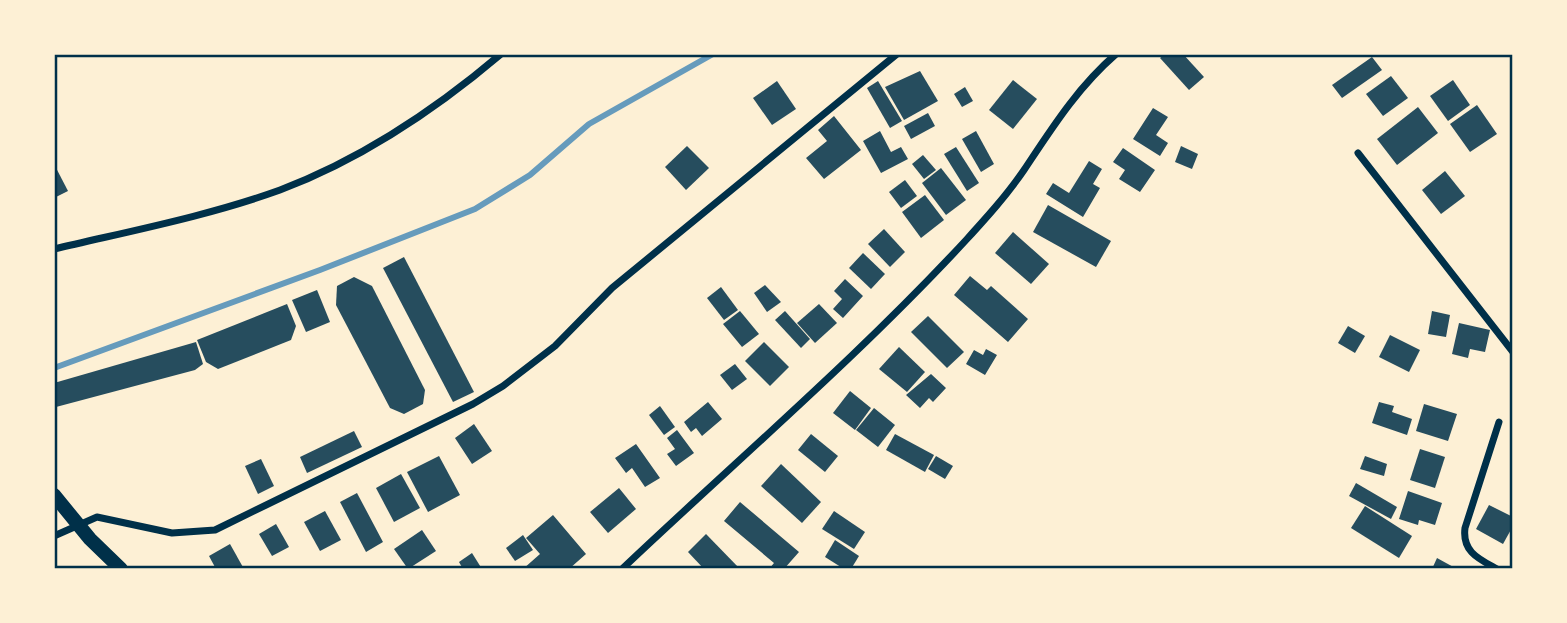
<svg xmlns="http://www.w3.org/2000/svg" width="1567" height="623" font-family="Commissioner,sans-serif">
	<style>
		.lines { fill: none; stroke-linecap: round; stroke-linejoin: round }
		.stream { stroke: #669bbc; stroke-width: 6 }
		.building { fill: #264d5e }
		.minor { stroke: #003049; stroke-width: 7 }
		.secondary { stroke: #003049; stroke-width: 14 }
		.neatline { fill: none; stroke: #003049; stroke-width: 2.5 }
	</style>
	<rect width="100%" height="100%" fill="#fdf0d5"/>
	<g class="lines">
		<polyline class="stream" points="54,368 320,270 475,209 530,175 589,124 713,54"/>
	</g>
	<g class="building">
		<polygon points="1165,54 1183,54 1204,77 1189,90 1160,58"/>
		<polygon points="1372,57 1382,70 1342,98 1332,85"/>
		<polygon points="920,71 938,101 904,120 885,87"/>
		<polygon points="1391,76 1408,98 1383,116 1366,94"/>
		<polygon points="1013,80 1037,99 1013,129 989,110"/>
		<polygon points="1453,80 1470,105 1448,121 1430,96"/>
		<polygon points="777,81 796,109 772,125 753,98"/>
		<polygon points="878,81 902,121 890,128 867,88"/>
		<polygon points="965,87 973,101 962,107 954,94"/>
		<polygon points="1477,105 1497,134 1470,152 1450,124"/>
		<polygon points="1418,107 1438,133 1397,165 1377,139"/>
		<polygon points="1153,108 1168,117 1156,135 1168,143 1160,156 1133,139"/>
		<polygon points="928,113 935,126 911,139 904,126"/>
		<polygon points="834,116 861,150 824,179 806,158 827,141 818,130"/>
		<polygon points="880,131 891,152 901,147 908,159 881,173 863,141"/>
		<polygon points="976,131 994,164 981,172 962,139"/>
		<polygon points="687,146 709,168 686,190 665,167"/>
		<polygon points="1181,146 1198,154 1192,169 1175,162"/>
		<polygon points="956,147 979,183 967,191 944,154"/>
		<polygon points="1123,148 1155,170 1140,192 1119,179 1125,170 1113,162"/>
		<polygon points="923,155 936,170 924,179 912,164"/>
		<polygon points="1089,161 1102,169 1093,184 1100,188 1083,217 1046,194 1053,183 1069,193"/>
		<polygon points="54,164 68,191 54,198"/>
		<polygon points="941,168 966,200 946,215 922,183"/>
		<polygon points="1445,171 1465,196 1441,214 1422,190"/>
		<polygon points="905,180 917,196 901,208 889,192"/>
		<polygon points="925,195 944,220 921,238 902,212"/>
		<polygon points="1048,205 1111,241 1096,267 1033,232"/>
		<polygon points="884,229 905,252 890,267 868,244"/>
		<polygon points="1013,232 1049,264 1031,284 995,253"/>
		<polygon points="863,253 885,274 871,289 849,268"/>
		<polygon points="404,257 474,392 453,402 383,268"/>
		<polygon points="970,276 987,290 991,286 1028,319 1008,342 954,295"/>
		<polygon points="354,277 372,286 425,390 423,404 404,414 390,408 336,305 337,286"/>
		<polygon points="845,279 863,296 843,318 833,309 842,299 834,291"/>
		<polygon points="765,285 781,302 767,312 754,293"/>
		<polygon points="721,287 738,310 724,320 707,298"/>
		<polygon points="317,290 330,322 306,332 292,300"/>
		<polygon points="287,304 296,326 291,340 218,369 206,362 197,340"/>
		<polygon points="819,304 837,323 815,343 797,323"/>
		<polygon points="740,311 759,334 742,347 723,324"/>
		<polygon points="785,311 810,339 801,348 775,320"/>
		<polygon points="1432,311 1450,315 1446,337 1428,334"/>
		<polygon points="928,316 964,352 947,368 911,332"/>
		<polygon points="1459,323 1490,330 1485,352 1470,349 1468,358 1452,354"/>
		<polygon points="1348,326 1365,336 1355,353 1338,343"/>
		<polygon points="1390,335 1420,350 1409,372 1379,357"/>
		<polygon points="196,342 203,364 195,370 56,407 54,404 54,383"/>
		<polygon points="764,342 789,367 770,386 745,361"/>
		<polygon points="899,347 925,372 907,392 879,369"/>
		<polygon points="986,349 997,355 985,375 966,364 974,350 983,355"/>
		<polygon points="735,364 747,379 732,390 720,375"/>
		<polygon points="931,374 946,388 933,402 929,398 920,408 906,395"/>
		<polygon points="850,391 871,408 855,430 833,413"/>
		<polygon points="708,402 722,419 702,436 696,428 691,432 684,422"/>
		<polygon points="1379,402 1394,406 1392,412 1412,419 1407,435 1372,423"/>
		<polygon points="1424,404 1457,414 1448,441 1416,431"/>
		<polygon points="660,406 675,427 664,435 649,415"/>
		<polygon points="874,408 895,425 878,447 856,430"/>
		<polygon points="474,424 492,451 472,464 455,438"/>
		<polygon points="677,430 694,453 676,466 667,454 675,449 667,438"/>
		<polygon points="354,431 362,447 307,473 300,457"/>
		<polygon points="811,434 838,456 825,472 798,450"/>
		<polygon points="895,434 934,455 925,472 886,450"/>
		<polygon points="636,444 660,478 645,487 632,468 626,473 615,458"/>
		<polygon points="1420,449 1445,457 1435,488 1410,480"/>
		<polygon points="439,456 460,495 428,512 407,472"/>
		<polygon points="936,456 953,466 945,479 928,469"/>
		<polygon points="1365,456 1387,464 1384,476 1360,469"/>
		<polygon points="261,459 274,486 258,494 245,466"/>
		<polygon points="781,464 821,502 802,523 761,486"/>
		<polygon points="401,474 420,508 394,522 376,488"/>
		<polygon points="1356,483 1397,507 1391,519 1349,496"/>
		<polygon points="619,488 636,509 608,533 590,512"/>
		<polygon points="1408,491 1442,503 1435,525 1419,520 1418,525 1399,519"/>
		<polygon points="357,493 383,542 366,552 340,502"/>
		<polygon points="740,502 799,552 784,569 769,569 774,563 724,521"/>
		<polygon points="1489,505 1513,517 1513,526 1503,544 1476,529"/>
		<polygon points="1365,506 1412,536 1399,558 1351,528"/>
		<polygon points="325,511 341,540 320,551 304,522"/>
		<polygon points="834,511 865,532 854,549 822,529"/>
		<polygon points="553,515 586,554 569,569 523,569 540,554 526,538"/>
		<polygon points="276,524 289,547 272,556 259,534"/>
		<polygon points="422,530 436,551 408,569 394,549"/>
		<polygon points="706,534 740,569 704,569 688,552"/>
		<polygon points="523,535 533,550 515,561 506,548"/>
		<polygon points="835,540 859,556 851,569 844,569 825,557"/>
		<polygon points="230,544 244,569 216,569 209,556"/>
		<polygon points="472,553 482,569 463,569 459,562"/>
		<polygon points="1437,558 1457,569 1432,569"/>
	</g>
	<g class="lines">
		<g class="minor">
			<polyline points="1358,153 1513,352"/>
			<path d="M54 249C130 231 208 216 280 190 362 159 435 110 501 54"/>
			<polyline points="54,536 97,517 172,533 215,530 473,404 503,386 555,346 612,288 897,54"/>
			<path d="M622 569C737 460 859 356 967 239 987 217 1007 195 1024 170 1052 128 1077 88 1116 54"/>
			<path d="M1497 569C1479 559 1462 552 1465 528L1499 422"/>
		</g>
		<polyline class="secondary" points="54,495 90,539 121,569"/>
	</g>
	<rect width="1567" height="623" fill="none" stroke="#fdf0d5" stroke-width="112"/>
	<rect x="56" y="56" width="1455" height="511" class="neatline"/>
</svg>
